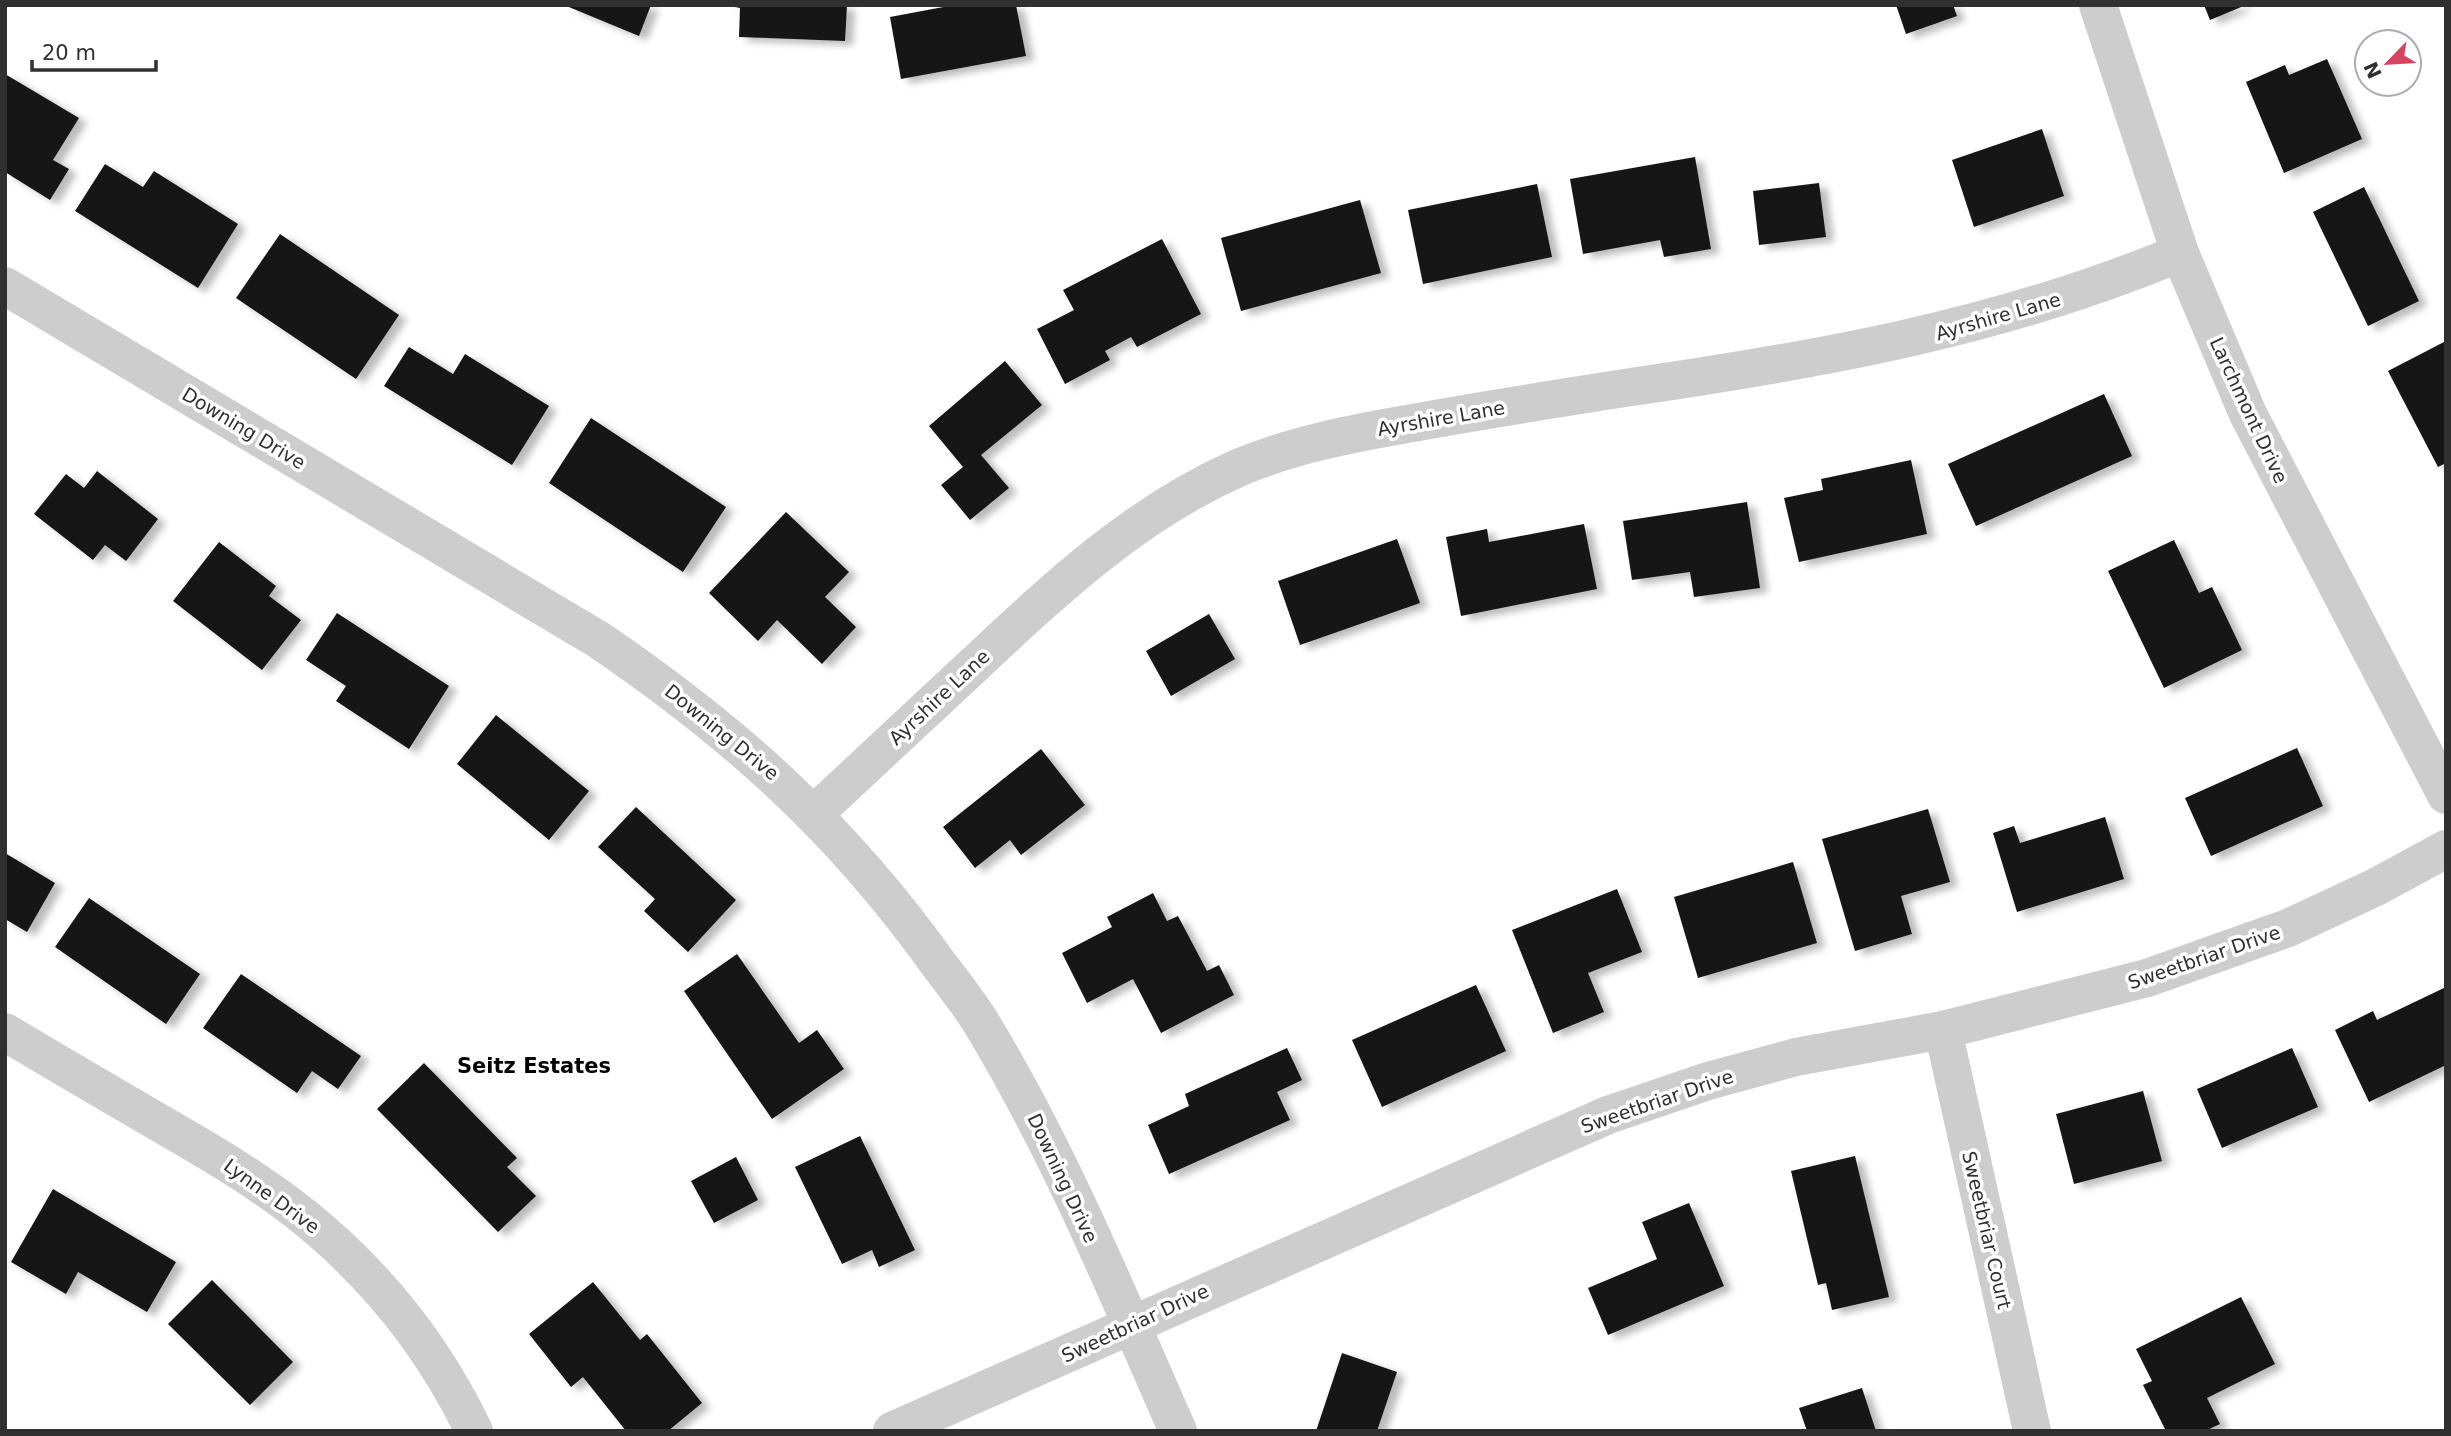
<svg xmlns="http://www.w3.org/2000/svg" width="2451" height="1436" font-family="'DejaVu Sans',sans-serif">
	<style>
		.building { fill: #171717; filter: url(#shadow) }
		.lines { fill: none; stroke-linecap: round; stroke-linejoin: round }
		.minor { stroke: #cdcdcd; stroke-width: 38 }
		.labels { text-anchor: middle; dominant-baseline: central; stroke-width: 7; stroke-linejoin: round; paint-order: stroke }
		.street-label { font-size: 19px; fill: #303030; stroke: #fff }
		.neighbourhood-label { font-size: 21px; font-weight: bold; fill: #000; stroke: #fff }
	</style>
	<defs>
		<filter id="shadow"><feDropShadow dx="8" dy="4.5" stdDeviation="3.5" flood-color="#0004"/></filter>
	</defs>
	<rect width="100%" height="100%" fill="#fff"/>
	<g class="building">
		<polygon points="564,5 651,5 639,36"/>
		<polygon points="725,5 847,5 845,41 739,37 740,8"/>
		<polygon points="954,5 1016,5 1026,56 901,79 890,17"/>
		<polygon points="1896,5 1953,5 1957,16 1906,34"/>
		<polygon points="2204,5 2246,5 2210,20"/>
		<polygon points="2327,59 2362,139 2284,173 2246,82 2285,65 2289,75"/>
		<polygon points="5,74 79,118 53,160 69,169 50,200 5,172"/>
		<polygon points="2042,129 2064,196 1974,227 1952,160"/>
		<polygon points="1695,157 1711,249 1664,257 1660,240 1583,254 1570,179"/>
		<polygon points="105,164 143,187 154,171 238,224 198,288 75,211"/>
		<polygon points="1819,183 1826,237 1759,245 1753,191"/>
		<polygon points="1537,184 1552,257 1423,284 1408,210"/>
		<polygon points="2364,187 2419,301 2368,326 2313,212"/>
		<polygon points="1360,200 1381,273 1241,311 1221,238"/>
		<polygon points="280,234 399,315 356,379 236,298"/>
		<polygon points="1162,239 1201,314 1137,347 1131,337 1105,351 1110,360 1065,384 1037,329 1074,310 1063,290"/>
		<polygon points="2444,342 2446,463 2438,467 2388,371"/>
		<polygon points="409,347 453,374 465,354 549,406 512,465 384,386"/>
		<polygon points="1005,361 1042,405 981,455 1009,488 970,520 941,485 963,467 929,426"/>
		<polygon points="2104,394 2132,456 1976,526 1948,464"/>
		<polygon points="591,418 726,507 683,572 549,483"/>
		<polygon points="1911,460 1927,534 1799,562 1784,498 1823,490 1821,479"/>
		<polygon points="97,471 158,519 126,561 105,545 93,560 34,514 66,474 84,488"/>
		<polygon points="1747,502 1760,588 1694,597 1690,572 1632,580 1623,521"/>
		<polygon points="786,512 849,572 825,597 856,627 822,664 777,620 758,641 709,593"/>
		<polygon points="1584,524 1597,589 1461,616 1446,537 1487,529 1489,542"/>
		<polygon points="1397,539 1420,603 1300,645 1278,581"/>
		<polygon points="2174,540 2199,593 2212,587 2242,650 2164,688 2108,571"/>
		<polygon points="219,542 276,586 269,596 301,620 262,670 173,601"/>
		<polygon points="337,613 449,686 409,749 336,701 346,686 306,660"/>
		<polygon points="1209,614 1235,659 1171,696 1146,651"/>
		<polygon points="496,715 589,791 549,840 457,764"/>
		<polygon points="2297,748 2323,806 2211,856 2185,798"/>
		<polygon points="1041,749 1085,805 1021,855 1010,840 975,868 943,827"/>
		<polygon points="636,807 736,900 688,952 644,911 655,899 598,847"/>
		<polygon points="1928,809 1950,882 1901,896 1912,934 1855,951 1822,839"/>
		<polygon points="2105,817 2124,879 2017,912 1993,833 2014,826 2020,843"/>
		<polygon points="5,853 55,883 27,932 5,919"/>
		<polygon points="1793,862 1817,943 1698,978 1674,897"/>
		<polygon points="1617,889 1642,952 1588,973 1604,1012 1553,1033 1512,930"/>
		<polygon points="1153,893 1167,921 1178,916 1207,971 1219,965 1234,995 1161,1033 1133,979 1087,1003 1062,953 1112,927 1107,917"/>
		<polygon points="89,898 200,974 166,1024 55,947"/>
		<polygon points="737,954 799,1043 817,1030 844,1069 772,1119 684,991"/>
		<polygon points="241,974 361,1056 338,1089 312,1071 297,1093 203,1028"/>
		<polygon points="1476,985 1506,1051 1382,1107 1352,1040"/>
		<polygon points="2446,987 2446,1065 2369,1102 2335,1030 2373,1011 2377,1020"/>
		<polygon points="1287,1048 1302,1080 1277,1092 1290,1120 1169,1174 1148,1125 1189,1106 1185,1094"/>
		<polygon points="2292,1048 2318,1107 2222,1148 2197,1089"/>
		<polygon points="424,1063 517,1158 507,1167 536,1196 498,1232 377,1109"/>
		<polygon points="2143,1091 2162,1161 2074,1184 2056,1114"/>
		<polygon points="860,1136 915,1250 879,1267 872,1250 842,1264 795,1167"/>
		<polygon points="1855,1156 1889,1297 1832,1310 1826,1283 1818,1285 1791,1171"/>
		<polygon points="736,1157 758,1200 714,1223 691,1181"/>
		<polygon points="53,1189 176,1262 147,1312 78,1272 66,1294 11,1262"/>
		<polygon points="1689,1203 1724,1286 1608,1335 1588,1288 1657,1259 1642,1222"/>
		<polygon points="212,1280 293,1362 250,1405 168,1324"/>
		<polygon points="593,1282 640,1340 647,1334 702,1403 668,1431 626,1431 583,1377 571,1387 529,1334"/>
		<polygon points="2241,1297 2275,1364 2207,1398 2220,1424 2205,1431 2166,1431 2143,1385 2152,1381 2136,1349"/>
		<polygon points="1342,1353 1397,1372 1377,1431 1316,1431"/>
		<polygon points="1862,1388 1876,1431 1807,1431 1799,1408"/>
	</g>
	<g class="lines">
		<g class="minor">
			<polyline points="2098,5 2180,253 2248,414 2446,795"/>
			<path d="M5 286 599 640C737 734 843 830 940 966 956 987 973 1008 986 1031 1062 1158 1118 1295 1178 1431"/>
			<path d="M814 814C868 763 922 713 976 663 1056 588 1136 513 1238 468 1292 445 1350 434 1407 424 1477 411 1548 400 1618 389 1813 361 1998 329 2180 253"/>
			<polyline points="1943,1030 2032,1431"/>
			<path d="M5 1032C60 1065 115 1097 170 1129 222 1159 275 1191 320 1230 385 1286 437 1354 474 1431"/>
			<polyline points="892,1431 1608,1115 1708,1081 1796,1057 1943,1030 2147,978 2288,928 2376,887 2446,849"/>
		</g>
	</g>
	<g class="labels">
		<g class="street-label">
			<text transform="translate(1998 316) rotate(-16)">Ayrshire Lane</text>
			<text transform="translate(2249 410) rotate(65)">Larchmont Drive</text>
			<text transform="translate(1441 418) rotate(-10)">Ayrshire Lane</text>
			<text transform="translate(244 428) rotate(31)">Downing Drive</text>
			<text transform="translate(939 697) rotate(-43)">Ayrshire Lane</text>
			<text transform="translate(722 732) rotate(39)">Downing Drive</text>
			<text transform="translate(2204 957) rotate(-19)">Sweetbriar Drive</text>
			<text transform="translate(1657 1101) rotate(-19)">Sweetbriar Drive</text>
			<text transform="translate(1063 1178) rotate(65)">Downing Drive</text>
			<text transform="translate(272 1196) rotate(36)">Lynne Drive</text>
			<text transform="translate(1987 1230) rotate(77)">Sweetbriar Court</text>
			<text transform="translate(1135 1323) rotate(-25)">Sweetbriar Drive</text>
		</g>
		<g class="neighbourhood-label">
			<text x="534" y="1066">Seitz Estates</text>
		</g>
	</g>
	<rect width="2451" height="1436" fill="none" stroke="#303030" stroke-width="14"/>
	<g transform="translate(2388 63) rotate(245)"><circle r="33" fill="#ffffff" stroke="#acacac" stroke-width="2"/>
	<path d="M0-5L12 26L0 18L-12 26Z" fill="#d64462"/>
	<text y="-10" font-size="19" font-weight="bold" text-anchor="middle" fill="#303030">N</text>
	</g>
	<path d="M32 60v10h124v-10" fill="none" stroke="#303030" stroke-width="3.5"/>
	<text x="42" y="60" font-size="21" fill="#303030" stroke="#ffffff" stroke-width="5" paint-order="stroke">20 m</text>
</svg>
